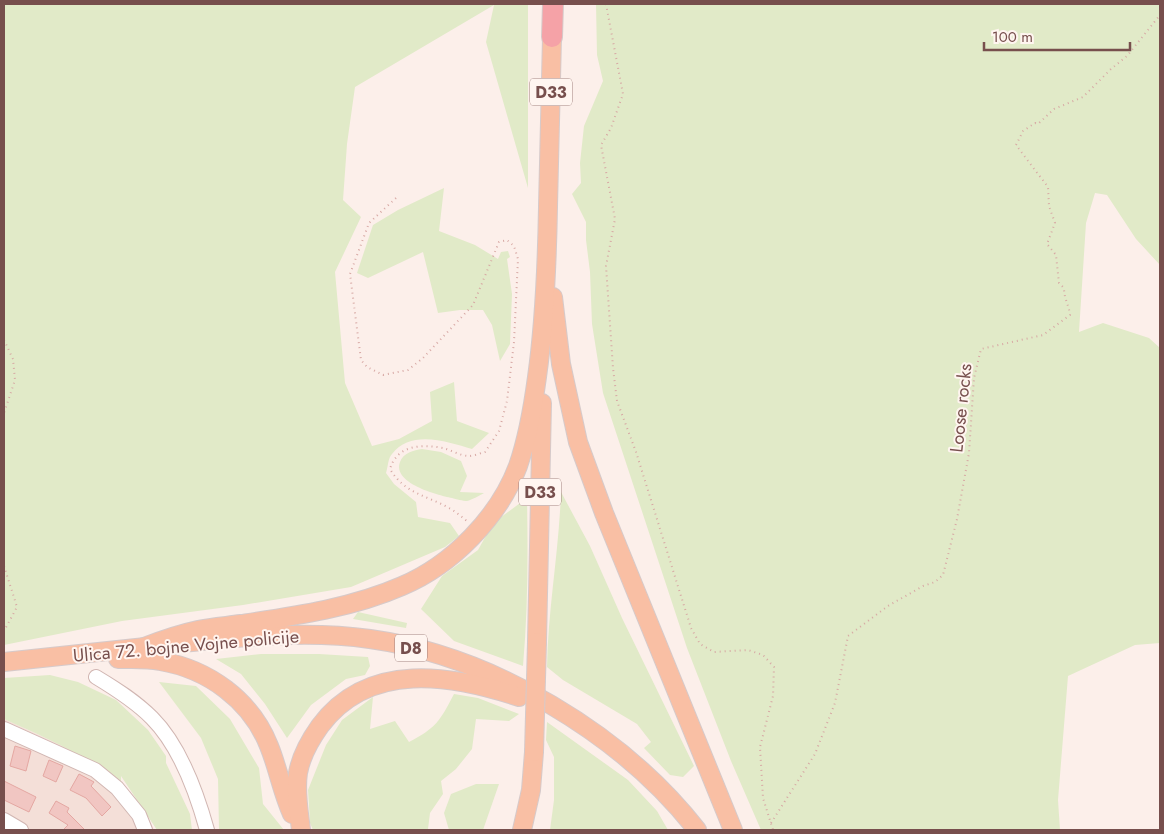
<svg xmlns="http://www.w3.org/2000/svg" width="1164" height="834" font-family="Jost,sans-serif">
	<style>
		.residential { fill: #f4dfd8 }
		.green { fill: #e1eac8 }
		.building { fill: #f1c6c2; stroke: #e4a7a2 }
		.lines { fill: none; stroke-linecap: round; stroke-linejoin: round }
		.minor-casing { stroke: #d1b6b2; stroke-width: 16 }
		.major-casing { stroke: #d6caca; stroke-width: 20 }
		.highway-casing { stroke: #d6caca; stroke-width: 22 }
		.path { stroke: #d7a8a4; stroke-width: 2; stroke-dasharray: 1 4; stroke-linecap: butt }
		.minor { stroke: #fff; stroke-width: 14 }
		.major { stroke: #f9bfa4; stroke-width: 18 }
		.highway { stroke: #f5a2a7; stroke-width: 20 }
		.major-bridge-casing { stroke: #d6caca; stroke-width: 20; stroke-linecap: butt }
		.major-bridge { stroke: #f9bfa4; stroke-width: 18 }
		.labels { text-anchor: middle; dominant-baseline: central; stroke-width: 4; stroke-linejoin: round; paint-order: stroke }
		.shield { fill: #fff5f0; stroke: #a0817e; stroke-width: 1 }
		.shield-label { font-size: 16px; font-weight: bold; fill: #774f4d }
		.street-label { font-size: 18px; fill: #774f4d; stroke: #fff5f0 }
	</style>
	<rect width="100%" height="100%" fill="#fcefea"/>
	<polygon class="residential" points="4,719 65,747 103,768 121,782 140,803 154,830 4,830"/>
	<g class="green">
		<path d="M4 4H528V188L486 42 494 5 355 87 347 144 343 200 361 217 335 272 345 383 372 446 399 439 432 421 430 392 454 382 457 421 489 433 472 449C448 442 411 429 392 454 388 458 388 467 386 473L394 484 416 502 418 517 450 523 459 536 445 547 351 587 243 605 122 621 4 645Z"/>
		<polygon points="596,4 1160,4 1160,265 1136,239 1107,195 1095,193 1086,223 1079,332 1103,323 1149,338 1160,348 1160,643 1135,645 1068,676 1058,800 1060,830 761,830 731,761 687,648 603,393 592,324 590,272 586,240 586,222 572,194 581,183 580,163 584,126 603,81 597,55"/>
		<polygon points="444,188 439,231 475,245 498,259 501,252 508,251 510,257 507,259 512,294 510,344 500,361 492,325 483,310 460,310 438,313 423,252 368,278 357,273 373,225 398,210"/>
		<path d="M422 449 441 452 461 461 467 476 460 492 484 493C480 495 472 500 467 501 463 501 456 499 452 498 437 495 392 483 400 462 403 453 414 450 422 449Z"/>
		<path d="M561 492 590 546 622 618 694 766 683 777 670 775 644 748 651 742 637 724 563 680 547 667C548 609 559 551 561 492Z"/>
		<path d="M527 498C528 554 528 610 523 666L454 641 421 609 442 576 478 550 493 523Z"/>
		<polygon points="358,612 407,623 406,628 353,619"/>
		<polygon points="261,654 319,654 368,657 370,666 365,675 346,679 311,705 287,738 265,704 241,674 216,659"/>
		<path d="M50 675 78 682 116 700 148 730 166 756V763L190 814 192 830H157L121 776V782C85 755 44 737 4 719V678Z"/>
		<polygon points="159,682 196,686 230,719 259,768 263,804 284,830 219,830 218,779 201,738"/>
		<path d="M454 694 478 698 519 714 509 721 476 719 472 749 456 769 441 781 443 794 430 813 428 829 313 830 310 823 308 790 326 745 342 720 373 697 370 729 395 721 409 742C436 728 440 721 454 694Z"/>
		<polygon points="547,722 628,780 657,811 668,830 550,830 554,800 554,757 546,740"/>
		<polygon points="476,784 499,784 483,830 449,830 444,813 451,794"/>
	</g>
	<g class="building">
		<polygon points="15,746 31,751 26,771 10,766"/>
		<polygon points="49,760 63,766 56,782 43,776"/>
		<polygon points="79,774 94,782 91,786 111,807 102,816 86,798 70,790"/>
		<polygon points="4,781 36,797 29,812 4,800"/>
		<polygon points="56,801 69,808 67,812 85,830 63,830 68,825 49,813"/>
	</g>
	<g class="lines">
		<g class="minor-casing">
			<g id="minor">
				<path d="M96 677C116 689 135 701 152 718 179 745 197 794 207 830"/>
				<polyline points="4,729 95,770 117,788 139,815 145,830"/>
				<polyline points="4,820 21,830"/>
			</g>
		</g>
		<g class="major-casing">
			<g id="major">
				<polyline points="553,297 561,364 578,442 604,513 733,830"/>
				<polyline points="537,642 542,403"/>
				<path d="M181 643C244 637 307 630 370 639 492 656 622 734 697 830"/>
				<path d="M144 647C162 640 179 634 198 630 212 627 227 626 241 624 295 616 352 608 402 586 452 565 499 517 518 466 528 437 533 407 537 377 545 320 547 264 548 207 549 150 551 93 552 37"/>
				<path d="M118 659C132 659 146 658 160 661 208 669 251 700 269 746 278 768 282 792 292 814"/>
				<polyline points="4,662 155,646"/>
				<path d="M301 830C299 812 295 792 298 773 301 756 310 740 320 726 369 660 452 675 519 697"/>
				<polyline points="522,830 531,790 534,752"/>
			</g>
		</g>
		<g class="highway-casing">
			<polyline id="highway" points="552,37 553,4"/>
		</g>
		<g class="path">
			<polyline points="606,4 623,94 611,128 601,145 615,219 606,266 613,368 617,401 636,452 691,628 700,644 714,652 748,650 763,655 774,667 773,696 760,747 763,798 773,830"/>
			<path d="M396 198 369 223 350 274 361 360 367 367 383 375 408 370 423 358 473 305 499 242 507 240 514 246 518 259 514 342 507 401 499 431 485 452C480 453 474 456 469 456 461 456 451 450 443 448 421 444 397 445 390 469 405 494 426 495 449 508 455 511 462 517 468 522"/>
			<polyline points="4,340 13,359 15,380 4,413"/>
			<polyline points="4,566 17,607 4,631"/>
			<path d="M771 823 815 754 835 703 848 636 888 606 923 586 935 582 943 575 957 519 969 453 974 378 981 349 1043 335 1070 315C1069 305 1064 299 1064 288L1059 283 1056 255 1047 244 1055 223 1049 206 1048 187 1016 145 1023 131 1035 123 1038 124 1054 109 1083 97 1111 69 1127 56 1160 15"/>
		</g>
		<use href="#minor" class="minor"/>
		<use href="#major" class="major"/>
		<use href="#highway" class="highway"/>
		<g class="major-bridge-casing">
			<polyline id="major-bridge" points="534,752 537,642"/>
		</g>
		<use href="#major-bridge" class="major-bridge"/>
	</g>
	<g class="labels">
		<g class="shield">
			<rect x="530" y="78.5" width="42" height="27" rx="4"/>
			<rect x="519" y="478.5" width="42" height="27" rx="4"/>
			<rect x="395" y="634.5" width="32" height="27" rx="4"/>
		</g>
		<g class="shield-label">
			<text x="551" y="92">D33</text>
			<text x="540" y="492">D33</text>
			<text x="411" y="648">D8</text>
		</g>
		<g class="street-label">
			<text transform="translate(961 408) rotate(-84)">Loose rocks</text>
			<text transform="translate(186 646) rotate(-5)">Ulica 72. bojne Vojne policije</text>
		</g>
	</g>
	<rect width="1164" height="834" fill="none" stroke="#774f4d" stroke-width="10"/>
	<path d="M984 42v8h146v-8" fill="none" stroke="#774f4d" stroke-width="2.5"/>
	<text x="992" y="42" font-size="15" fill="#774f4d" stroke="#fff5f0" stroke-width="4" paint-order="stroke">100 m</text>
</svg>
